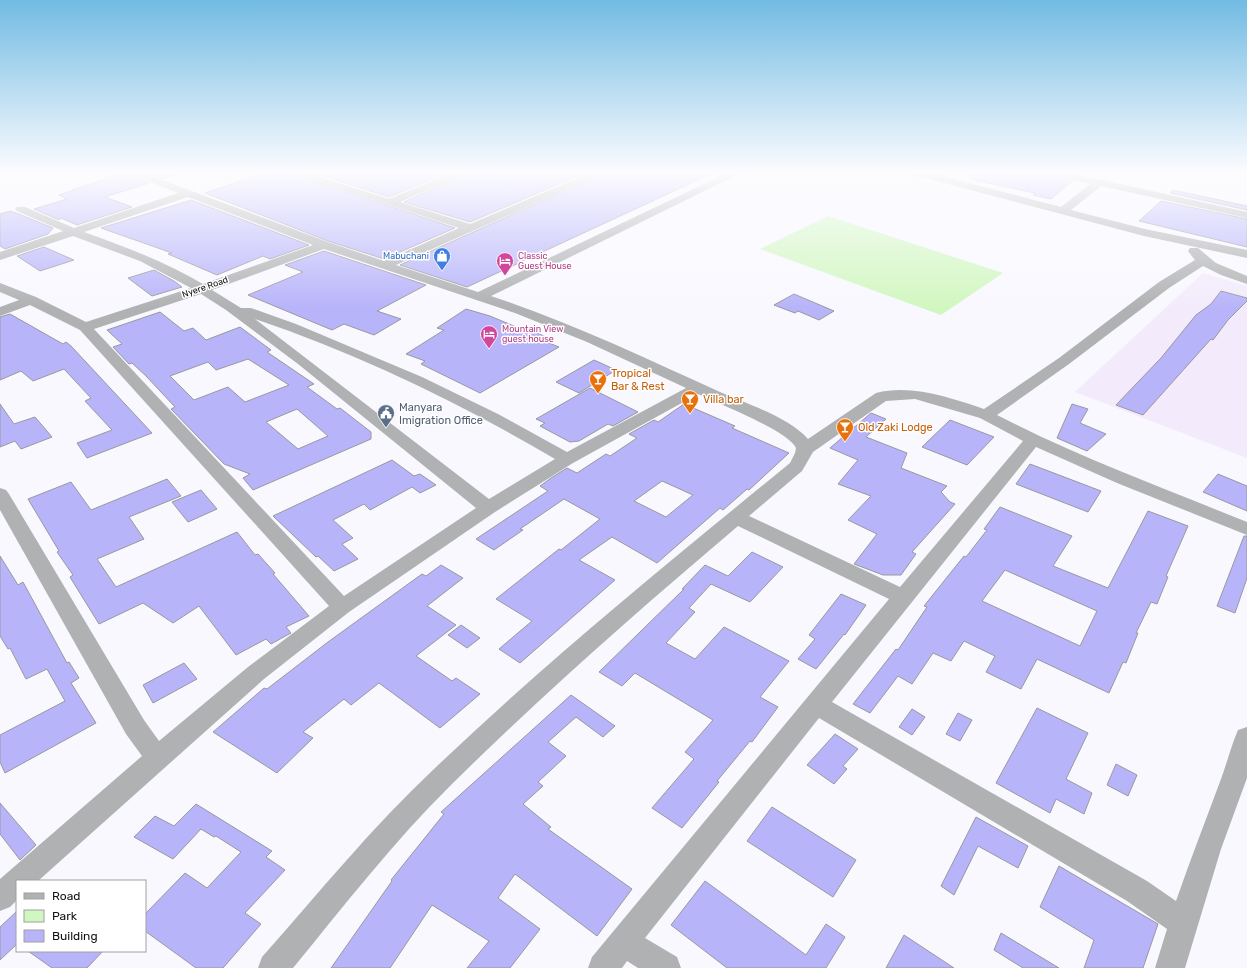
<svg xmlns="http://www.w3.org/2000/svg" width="1247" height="968" font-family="Rubik,sans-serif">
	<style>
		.education { fill: #f3ebfc }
		.green { fill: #d1f7c0 }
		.building { fill: #b8b4fa; stroke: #98989e; fill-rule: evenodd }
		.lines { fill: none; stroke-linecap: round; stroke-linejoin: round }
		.minor { fill: #b0b1b3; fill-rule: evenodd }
		.labels { text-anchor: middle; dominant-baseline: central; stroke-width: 3; stroke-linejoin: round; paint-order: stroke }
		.far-shop-label { font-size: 9px; fill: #366cbe; stroke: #fff; text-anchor: end }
		.far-hotel-label { font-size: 9px; fill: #b23c85; stroke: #fff; text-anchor: start }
		.far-street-label { font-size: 9px; fill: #111113; stroke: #fff }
		.food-label { font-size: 11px; fill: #c56008; stroke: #fff; text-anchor: start }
		.service-label { font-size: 11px; fill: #4e5e75; stroke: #fff; text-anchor: start }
	</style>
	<rect width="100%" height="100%" fill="#f9f8ff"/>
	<polygon class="education" points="1203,273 1247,286 1247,458 1075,392"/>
	<polygon class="green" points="828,216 1003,273 941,315 760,249"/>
	<g class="building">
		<polygon points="146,172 173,172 173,175 163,179"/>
		<polygon points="258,172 288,172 455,228 384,259 328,241 205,193 258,175"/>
		<polygon points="311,172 449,172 389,197"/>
		<polygon points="470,172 587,172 470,222 404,202"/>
		<polygon points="607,172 715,172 467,287 400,265"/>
		<polygon points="970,172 1045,172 1047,175 1072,181 1051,199 1033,195 1035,193 970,179"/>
		<polygon points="125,173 149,183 105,197 132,207 77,225 61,218 59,220 34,209 67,199 59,195 74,190 72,190"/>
		<polygon points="1173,190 1247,206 1247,210 1170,193"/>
		<polygon points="191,200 309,245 270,259 263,256 217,275 168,254 172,253 101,228"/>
		<polygon points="1161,201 1247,219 1247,247 1139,221"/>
		<polygon points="10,211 19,214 53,228 48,234 5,249 0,246 0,214"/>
		<polygon points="44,247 74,260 40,271 17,256"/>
		<polygon points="324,251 426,285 377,311 401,319 374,335 344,324 332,330 248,295 303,272 285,265"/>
		<polygon points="154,270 174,281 182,287 152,296 128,278"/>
		<polygon points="1221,291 1247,298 1247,301 1228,320 1213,340 1211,339 1143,415 1116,405 1161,358 1196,315 1211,304"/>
		<polygon points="794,294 834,311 819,320 798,311 795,313 774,305"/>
		<polygon points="466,309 490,316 521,329 523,327 544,336 539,339 559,347 480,393 421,364 425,361 406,354 444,330 437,328"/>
		<path d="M160 312 184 331 193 328 206 340 240 327 271 350 267 352 314 384 307 387 337 409 340 408 371 432V439L253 490 243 478 250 474 224 464 171 409 175 407 146 376 132 363 129 364 113 347 122 344 107 330ZM248 359 289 385 245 402 228 387 194 400 170 376 208 362 216 370ZM297 409 328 436 298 449 266 422Z"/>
		<polygon points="10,314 63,344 66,342 71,346 152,433 87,458 77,443 112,430 85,401 91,398 64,369 33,381 21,371 0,380 0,317"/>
		<polygon points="594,360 616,370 579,393 556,382"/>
		<polygon points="590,388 638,412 613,426 608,424 579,441 570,442 540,426 545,423 536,419"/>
		<polygon points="0,404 14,424 35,417 52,437 21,449 15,441 0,447"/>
		<path d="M684 404 735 426 732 428 789 453 749 490 747 489 723 510 720 508 657 563 612 537 579 560 615 580 520 663 499 649 532 621 496 599 559 549 561 550 600 519 564 499 520 529 523 530 494 550 476 539 548 491 540 486 551 478 567 468 577 473 606 454 610 456 637 438 629 434 654 420 658 422ZM662 481 693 495 666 517 634 501Z"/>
		<polygon points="1072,404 1088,409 1080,423 1106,434 1087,451 1057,438"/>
		<polygon points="871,413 886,419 866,437 907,453 901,468 947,486 941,492 950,502 955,504 912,552 916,554 901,575 883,575 854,564 877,534 848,520 871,496 838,484 858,460 830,448"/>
		<polygon points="950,420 994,437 967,465 922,447"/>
		<polygon points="392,460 414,476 420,474 436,485 420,493 412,487 370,510 364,504 333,520 353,538 342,544 358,559 334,571 318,556 316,557 273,516"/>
		<polygon points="1030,464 1101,491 1088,512 1016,484"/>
		<polygon points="1218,474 1247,486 1247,511 1203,492"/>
		<polygon points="167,479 181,496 129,517 144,539 97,559 116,587 237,532 255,555 258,554 275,573 273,574 309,616 286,627 291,633 271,644 266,639 236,655 199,606 173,623 143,603 99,624 70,577 73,575 57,552 59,551 28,499 71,482 91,510"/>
		<polygon points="201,490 217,509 188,522 172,502"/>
		<path d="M1000 507 1072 536 1053 566 1108 588 1148 511 1188 526 1166 576 1168 577 1157 604 1151 602 1136 633H1138L1126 663 1123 662 1109 693 1037 659 1021 689 986 672 995 656 964 641 951 661 933 653 912 684 898 676 870 713 853 704 896 649 898 650 927 607 924 606 964 556 966 557 987 530 984 529ZM1005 570 1097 611 1080 646 982 601Z"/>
		<polygon points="1244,536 1247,536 1247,578 1235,613 1217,606"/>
		<polygon points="752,552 783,567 750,602 711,584 689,608 695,612 666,643 695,659 724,627 789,661 760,697 778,707 752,742 750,741 717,781 719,782 682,828 652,808 694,759 685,752 713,720 635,673 622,686 599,672 684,589 682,589 705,565 728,576"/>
		<polygon points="0,556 18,585 23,582 67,663 69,662 79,678 71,683 96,723 5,773 0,762 0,735 65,701 47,669 26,679 10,648 8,649 0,636"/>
		<polygon points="441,565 463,578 427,606 456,625 416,656 452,681 456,678 480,694 440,728 379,683 351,705 344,699 303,732 313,738 277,773 213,732 264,688 267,689 328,642 422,574 426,576"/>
		<polygon points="841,594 866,605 845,635 844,634 816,669 798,659 815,639 809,635"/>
		<polygon points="461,625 480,638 467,648 448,635"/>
		<polygon points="184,663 197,679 153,703 143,685"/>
		<polygon points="571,695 615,726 603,737 576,717 548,742 566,756 538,782 543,786 523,804 551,827 548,829 632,889 597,936 515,874 498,898 540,929 510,968 467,968 489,941 432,905 390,968 331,968 392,881 391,880 444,814 441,812"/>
		<polygon points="1037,708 1088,733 1066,779 1092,793 1084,814 1056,799 1050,813 996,783"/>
		<polygon points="912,709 925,717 912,735 899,727"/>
		<polygon points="958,713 972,720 960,741 946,734"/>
		<polygon points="835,734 858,749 843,766 847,769 834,784 807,765"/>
		<polygon points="1116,764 1137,775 1128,796 1107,785"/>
		<polygon points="0,803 36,845 20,860 0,834"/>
		<polygon points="196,804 272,851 266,857 285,870 245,913 261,924 223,968 196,968 145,931 145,914 185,873 207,888 241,852 216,836 214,837 201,829 173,859 134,837 155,816 174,826"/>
		<polygon points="772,807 856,860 833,897 747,841"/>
		<polygon points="976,817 1028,846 1018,868 978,846 954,895 941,886"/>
		<polygon points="1059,866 1158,924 1143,968 1084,968 1094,940 1040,907"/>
		<polygon points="705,881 806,955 826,924 845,937 826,968 727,968 671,925"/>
		<polygon points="17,911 17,944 0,960 0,927"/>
		<polygon points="1001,933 1059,968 1023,968 994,950"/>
		<polygon points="904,935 954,968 886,968"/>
		<polygon points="28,951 103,951 87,968 52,968"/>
	</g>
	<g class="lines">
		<g class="minor">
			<path d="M126 172H141L328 242 384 261 459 228 289 172H305L389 199 454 172H469L400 202 470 224 592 172H606L396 265 478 292 729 172H743L491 296C570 322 645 358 720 392 747 404 789 417 808 439L876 393C913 384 950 398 984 409L1059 358 1159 282 1195 260 1188 251 1190 248H1198L1216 263 1247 276V284L1221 275 1203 266 1169 288 1069 364 997 415C1078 457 1163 488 1247 522V535L1117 483 1036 447 832 702 1147 881 1176 901C1190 860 1206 820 1221 779 1227 763 1231 746 1238 730L1247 727V778L1221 849 1185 968H1155L1167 929 1127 901 819 718 645 938 677 957 681 968H638L627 961 622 968H588L592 957 889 599 738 526C640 609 543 694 452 784 394 841 344 906 293 968H258L262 957C318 894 372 827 434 769 547 661 669 562 790 463L795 453 796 448C789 431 717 403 698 394L573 463 495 512 349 612 264 679 38 881H17V900L10 907 0 911V879L142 756 126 734 0 510V488L6 490 9 494 144 720 159 741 248 667 329 606 80 330 30 305 0 316V307L19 300 0 292V283L36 297 86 322 191 288 140 261 73 236 0 260V252L63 231 17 211 15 209 17 207H25L74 228 178 193ZM188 197 313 245 203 284C166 262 126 247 84 232ZM324 249 515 313 587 342 686 388 567 452 498 414 422 377 296 324 251 308H241L212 290ZM201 294 226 310 298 364 476 508 344 596 94 329ZM255 319C359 354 460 403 555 459L489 499ZM915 399 980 418 1023 441 900 587 749 516 802 471 813 452 886 401Z"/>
			<polygon points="909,172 927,172 1061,207 1090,184 1047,174 1046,172 1066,172 1247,212 1247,218 1101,186 1071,210 1145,229 1247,250 1247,258 1144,236 910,174"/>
		</g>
	</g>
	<linearGradient id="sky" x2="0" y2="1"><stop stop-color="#72bbe3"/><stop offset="0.56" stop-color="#fcfcff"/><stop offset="1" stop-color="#fcfcff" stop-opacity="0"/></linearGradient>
	<rect width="1247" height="308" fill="url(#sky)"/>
	<defs>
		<g id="shop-pin" transform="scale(0.9)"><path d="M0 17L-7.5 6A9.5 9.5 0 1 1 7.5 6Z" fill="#3f7fe0" stroke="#fff"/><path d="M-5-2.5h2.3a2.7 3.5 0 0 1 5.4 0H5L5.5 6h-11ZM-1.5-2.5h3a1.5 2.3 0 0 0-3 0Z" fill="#fff"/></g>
		<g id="hotel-pin" transform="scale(0.9)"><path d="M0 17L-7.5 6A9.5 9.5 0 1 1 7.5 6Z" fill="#d1479c" stroke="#fff"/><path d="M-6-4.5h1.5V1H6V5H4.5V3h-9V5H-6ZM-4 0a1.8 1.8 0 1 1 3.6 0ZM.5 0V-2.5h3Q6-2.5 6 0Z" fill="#fff"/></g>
		<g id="bar-pin" transform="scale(0.9)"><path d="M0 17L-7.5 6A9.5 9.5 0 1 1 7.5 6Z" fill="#e8710a" stroke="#fff"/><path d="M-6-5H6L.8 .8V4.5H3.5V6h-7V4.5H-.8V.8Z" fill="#fff"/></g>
		<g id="civic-pin" transform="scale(0.9)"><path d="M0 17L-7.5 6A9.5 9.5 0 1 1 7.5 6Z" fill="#5c6f8a" stroke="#fff"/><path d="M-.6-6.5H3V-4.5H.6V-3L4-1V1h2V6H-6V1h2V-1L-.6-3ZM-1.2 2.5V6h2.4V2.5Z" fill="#fff"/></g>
	</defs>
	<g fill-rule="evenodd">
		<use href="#shop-pin" x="442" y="256"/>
		<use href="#hotel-pin" x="505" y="261"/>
		<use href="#hotel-pin" x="489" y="334"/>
		<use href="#bar-pin" x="598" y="379"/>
		<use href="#bar-pin" x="690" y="399"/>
		<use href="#civic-pin" x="386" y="413"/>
		<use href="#bar-pin" x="845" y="427"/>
	</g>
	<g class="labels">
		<g class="far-shop-label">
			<text x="429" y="256">Mabuchani</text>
		</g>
		<g class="far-hotel-label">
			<text x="518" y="256">Classic<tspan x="518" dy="10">Guest House</tspan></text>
			<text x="502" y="329">Mountain View<tspan x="502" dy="10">guest house</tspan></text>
		</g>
		<g class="far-street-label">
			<text transform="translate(205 287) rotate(-19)">Nyere Road</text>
		</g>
		<g class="food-label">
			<text x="611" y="373">Tropical<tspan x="611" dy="13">Bar &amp; Rest</tspan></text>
			<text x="703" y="399">Villa bar</text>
			<text x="858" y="427">Old Zaki Lodge</text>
		</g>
		<g class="service-label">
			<text x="399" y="407">Manyara<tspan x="399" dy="13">Imigration Office</tspan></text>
		</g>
	</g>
	<rect x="16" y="880" width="130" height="72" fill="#ffffff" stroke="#a0a0a1"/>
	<rect x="24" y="893" width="20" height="6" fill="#b0b1b3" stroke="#a0a0a1"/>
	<text x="52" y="900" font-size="12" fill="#111113">Road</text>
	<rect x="24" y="910" width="20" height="12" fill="#d1f7c0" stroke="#a0a0a1"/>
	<text x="52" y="920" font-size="12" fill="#111113">Park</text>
	<rect x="24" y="930" width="20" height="12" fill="#b8b4fa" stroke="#a0a0a1"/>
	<text x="52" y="940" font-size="12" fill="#111113">Building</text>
</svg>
